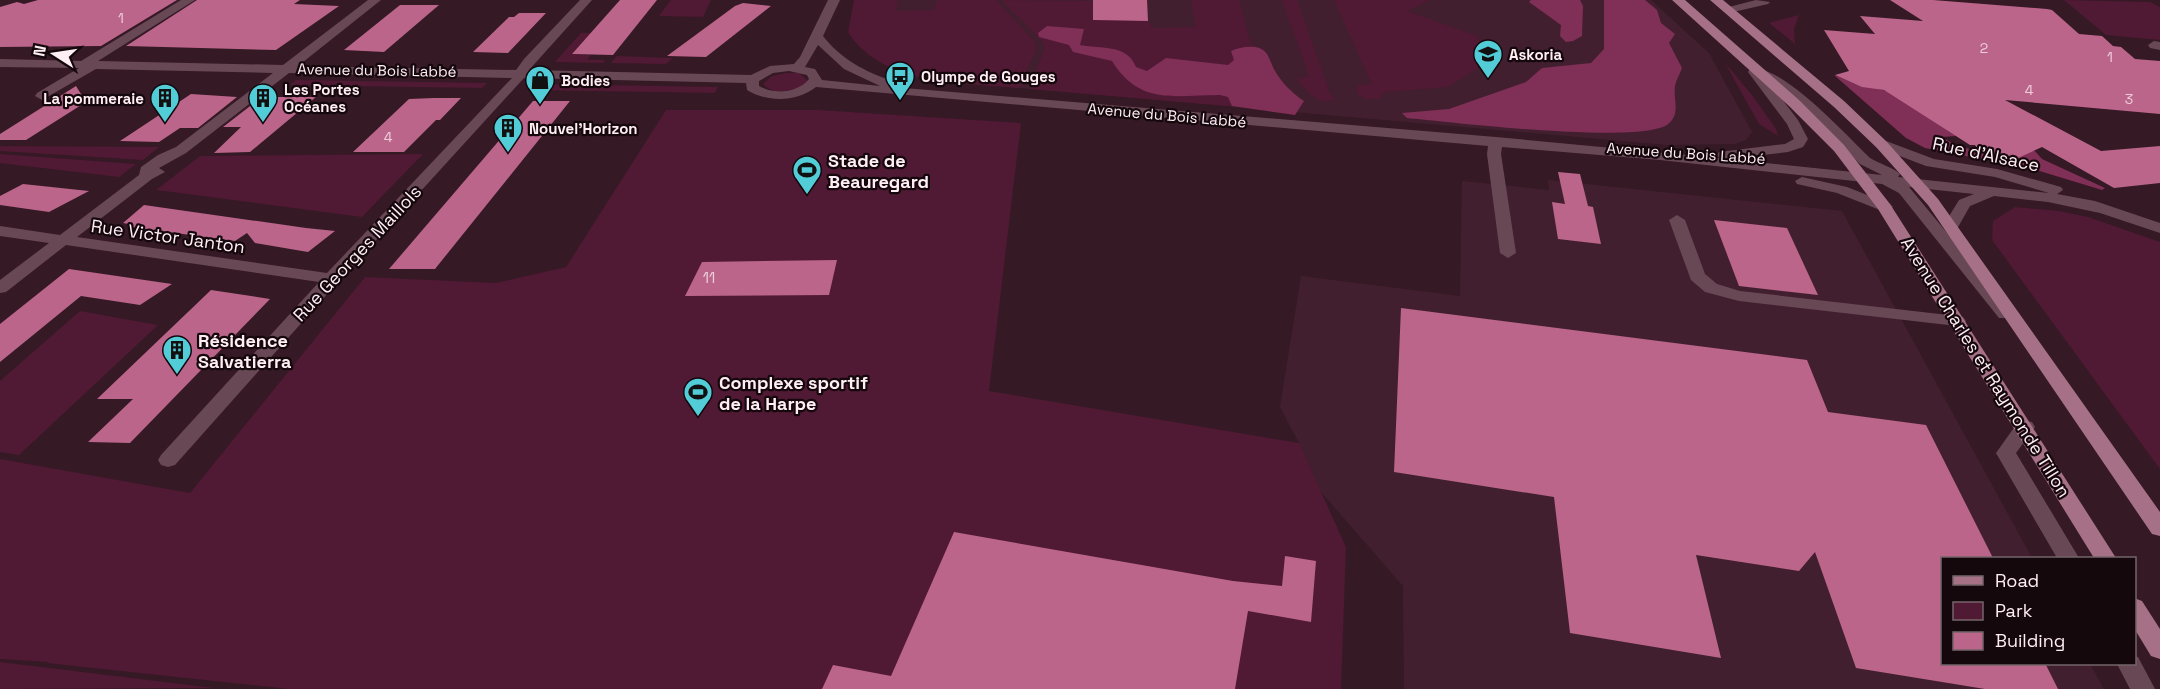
<svg xmlns="http://www.w3.org/2000/svg" width="2160" height="689" font-family="'Space Grotesk',sans-serif">
	<style>
		.built { fill: #421f2f }
		.green { fill: #501934 }
		.forest { fill: #802f56 }
		.building { fill: #bb658b }
		.lines { fill: none; stroke-linecap: round; stroke-linejoin: round }
		.minor { fill: #694855; fill-rule: evenodd }
		.major { fill: #a67086; fill-rule: evenodd }
		.labels { text-anchor: middle; dominant-baseline: central; stroke-width: 4.5; stroke-linejoin: round; paint-order: stroke }
		.far-number-label { font-size: 14px; fill: #eeccda }
		.far-poi-label { font-size: 15px; font-weight: bold; fill: #ffeef4; stroke: #15080d; text-anchor: start }
		.far-street-label { font-size: 15px; fill: #ffeef4; stroke: #15080d }
		.number-label { font-size: 15px; fill: #eeccda }
		.street-label { font-size: 18px; fill: #ffeef4; stroke: #15080d }
		.poi-label { font-size: 18px; font-weight: bold; fill: #ffeef4; stroke: #15080d; text-anchor: start }
	</style>
	<rect width="100%" height="100%" fill="#351925"/>
	<g class="built">
		<polygon points="862,0 1651,0 1709,53 1752,132 1746,140 1735,144 1667,145 931,80 885,65"/>
		<polygon points="1548,180 1842,211 2032,558 1942,558 1942,664 2090,664 2104,689 1404,689 1403,586 1314,484 1299,481 1299,443 1280,407 1301,276 1460,296 1462,181 1549,190"/>
	</g>
	<g class="green">
		<polygon points="671,0 711,0 703,17 659,16"/>
		<path d="M854 0H898L896 11 934 10 937 0H996L1034 41 1036 49 1019 88C963 83 882 86 848 32Z"/>
		<polygon points="1001,0 1093,1 1093,20 1149,21 1152,28 1196,27 1191,0 1239,0 1257,67 1240,107 1029,89 1045,48 1043,42"/>
		<path d="M1282 0H1297L1330 93 1335 99C1319 108 1306 90 1297 79L1309 76Z"/>
		<polygon points="1334,0 1430,0 1407,11 1477,36 1494,68 1482,65 1448,87 1384,92 1379,99 1365,99 1357,93 1358,85 1372,84"/>
		<polygon points="2064,0 2150,2 2160,7 2160,40 2106,35"/>
		<polygon points="1799,15 1794,29 1795,44 1769,23"/>
		<polygon points="581,33 630,34 625,40 585,39 572,54 591,55 587,60 605,60 603,63 555,62"/>
		<polygon points="617,56 673,58 666,64 611,63"/>
		<polygon points="1725,63 1752,95 1776,129 1778,136 1759,124"/>
		<path d="M786 73H799L808 81C798 92 774 97 763 84L772 76Z"/>
		<polygon points="296,80 487,83 482,88 290,85"/>
		<polygon points="534,84 718,87 715,93 529,90"/>
		<polygon points="666,110 818,110 1021,123 989,391 1299,443 1346,547 1341,689 289,689 47,663 48,662 0,659 0,459 190,493 365,277 496,283 566,267"/>
		<polygon points="0,146 159,147 143,160 0,151"/>
		<polygon points="0,154 136,164 119,177 0,163"/>
		<polygon points="423,154 362,217 156,190 200,156"/>
		<polygon points="2015,207 2059,211 2088,217 2160,242 2160,469 1992,240 1993,221"/>
		<polygon points="80,311 158,325 19,455 0,452 0,381"/>
		<polygon points="0,662 214,688 0,689"/>
	</g>
	<g class="forest">
		<polygon points="1531,0 1580,0 1583,6 1582,36 1573,41 1566,42 1560,36 1561,25 1529,2"/>
		<path d="M1604 0H1645L1657 10 1661 23 1675 34 1669 43 1682 68C1680 74 1676 80 1675 86 1673 99 1681 114 1668 124 1643 145 1449 122 1407 118L1402 113 1449 109 1526 82 1542 68 1591 63 1604 49Z"/>
		<path d="M1047 26 1084 29 1080 45C1102 49 1127 44 1136 67L1147 71 1166 58 1228 65 1234 60 1231 51C1241 47 1259 43 1267 54 1270 59 1272 66 1275 71 1282 83 1293 94 1304 101L1295 115 1232 106 1228 97 1220 95C1175 95 1140 106 1112 61L1073 52 1069 45 1039 37 1038 33Z"/>
		<path d="M1834 75 1856 84 1887 91 1956 136 1942 137C1969 156 2003 153 2034 150L2042 159 2105 188 2102 190 2033 169 1925 148 1906 138Z"/>
	</g>
	<g class="building">
		<polygon points="38,0 177,0 101,46 0,47 0,7 17,2 24,4"/>
		<polygon points="197,0 300,0 294,4 339,6 276,50 126,46"/>
		<polygon points="620,0 657,0 613,55 572,54"/>
		<polygon points="1093,0 1147,0 1148,21 1093,20"/>
		<polygon points="1890,0 1933,0 2047,9 2052,10 2079,34 2102,36 2113,46 2121,47 2135,59 2160,61 2160,114 2005,100 2101,151 2160,146 2160,183 2114,188 2042,147 2018,158 1978,150 1975,145 1970,145 1884,90 1862,87 1835,75 1849,71 1824,30 1875,34 1860,16 1923,21"/>
		<polygon points="743,3 771,6 706,57 667,56 735,6"/>
		<polygon points="400,5 439,5 384,52 344,50"/>
		<polygon points="519,13 546,13 508,53 473,52 509,17 514,17"/>
		<polygon points="76,86 86,102 26,140 0,140 0,134"/>
		<polygon points="191,94 237,97 198,128 180,128 159,142 120,141"/>
		<polygon points="262,97 316,97 250,152 214,153 241,127 223,127"/>
		<polygon points="434,98 461,98 440,120 436,120 404,152 353,152 409,99"/>
		<polygon points="533,101 570,101 435,269 389,269"/>
		<polygon points="1558,172 1580,174 1588,206 1593,207 1601,244 1558,239 1552,202 1565,204"/>
		<polygon points="23,184 89,191 49,212 0,205 0,196"/>
		<polygon points="144,205 306,228 335,231 308,252 255,243 247,233 235,241 131,227 134,225 123,223"/>
		<polygon points="1714,220 1787,228 1818,295 1739,286"/>
		<polygon points="837,260 829,295 685,296 702,262"/>
		<polygon points="69,269 172,284 140,305 81,296 0,362 0,324"/>
		<polygon points="211,290 270,299 130,443 88,442 133,399 97,399"/>
		<polygon points="1401,308 1807,360 1828,412 1926,425 1993,558 1942,558 1942,663 2045,663 2058,689 1985,689 1856,668 1815,552 1799,571 1696,555 1721,658 1570,633 1554,497 1394,472"/>
		<polygon points="954,532 1233,581 1282,586 1285,556 1316,561 1311,622 1248,611 1235,689 822,689 833,665 891,676"/>
	</g>
	<g class="lines">
		<g class="minor">
			<path d="M181 0H195L98 61 283 65 368 0H381L298 66 516 70 524 59 580 0H592L529 70 751 75 770 66 794 64 800 57 828 0H840L823 36C841 59 865 72 893 81L894 84 892 87 1496 137 1719 158 1717 155 1719 152 1785 144 1794 139 1787 124 1748 72 1750 69C1780 62 1847 136 1870 158 1879 164 1893 167 1900 174L1898 177 2049 193 1995 177 1926 166 1876 147 1874 144 1876 141H1886L1934 159 1997 169 2061 187 2063 190 2057 194 2095 201 2160 223V233L2100 213 2048 202 1994 196 1970 206 1957 229 1951 231 1943 226 1959 200 1974 194 1909 187 2011 310 2014 314 2011 318H1999L1899 193 1882 184 1660 160 1502 147 1501 154 1516 253 1508 258 1500 253 1487 154 1488 146 816 87C797 102 768 103 747 90L746 83 524 78 337 283 175 465 168 467 161 465 158 460 161 455 319 282 66 245 6 292 0 293V280L49 243 0 236V226L60 235 139 175 141 167 158 155 176 147 273 73 96 69 42 100 35 96 37 93 79 68 0 67V59L81 61ZM818 45 844 69 880 86 822 80 815 69 805 67ZM789 71 807 75 809 79C798 93 774 95 759 86V81L773 73ZM289 73 512 78 327 273 77 237 152 179 165 172 159 168 186 153ZM1768 81 1789 96 1860 164 1882 175 1728 159 1788 152 1803 147 1808 139 1798 120Z"/>
			<polygon points="1756,0 1770,2 1768,4 1729,13 1723,10 1725,8"/>
			<polygon points="2154,41 2160,42 2160,50 2150,48 2148,45"/>
			<polygon points="1802,177 1847,187 1890,204 1893,207 1885,212 1837,193 1797,184 1795,181"/>
			<polygon points="1677,215 1685,220 1705,274 1717,284 1740,291 1957,316 1963,317 1966,321 1963,325 1957,326 1739,301 1705,292 1691,280 1669,220"/>
			<polygon points="2025,421 2032,422 2035,427 2016,453 2079,558 2057,558 1996,453 2018,422"/>
			<polygon points="2134,656 2138,657 2155,689 2130,689 2117,664 2134,664"/>
		</g>
		<g class="major">
			<polygon points="1672,0 1685,0 1799,100 1844,145 1890,204 2116,558 2094,558 1878,209 1834,151 1789,106"/>
			<polygon points="1710,0 1723,0 1844,101 1886,141 1938,199 2160,512 2160,536 2152,534 1928,205 1876,147 1834,107"/>
			<polygon points="2134,598 2142,601 2160,629 2160,659 2151,656 2134,628"/>
		</g>
	</g>
	<defs>
		<g id="university-pin" transform="scale(1.5)"><path d="M0 17L-7.5 6A9.5 9.5 0 1 1 7.5 6Z" fill="#52ccd6" stroke="#15080d"/><path d="M0-5L7-2L0 1L-7-2ZM-4 1L0 2.5L4 1V4Q0 6-4 4Z" fill="#111"/></g>
		<g id="bus-pin" transform="scale(1.5)"><path d="M0 17L-7.5 6A9.5 9.5 0 1 1 7.5 6Z" fill="#52ccd6" stroke="#15080d"/><path d="M-5-6H5V4H4V6H2V4H-2V6H-4V4H-5ZM-3.5-4V0h7V-4ZM-3.5 1.2v1.5H-2V1.2ZM2 1.2v1.5H3.5V1.2Z" fill="#111"/></g>
		<g id="shop-pin" transform="scale(1.5)"><path d="M0 17L-7.5 6A9.5 9.5 0 1 1 7.5 6Z" fill="#52ccd6" stroke="#15080d"/><path d="M-5-2.5h2.3a2.7 3.5 0 0 1 5.4 0H5L5.5 6h-11ZM-1.5-2.5h3a1.5 2.3 0 0 0-3 0Z" fill="#111"/></g>
		<g id="building-pin" transform="scale(1.5)"><path d="M0 17L-7.5 6A9.5 9.5 0 1 1 7.5 6Z" fill="#52ccd6" stroke="#15080d"/><path d="M-4-6H4V6H1V3H-1V6H-4ZM-2.5-4.3h1.7v1.8h-1.7ZM.8-4.3h1.7v1.8H.8ZM-2.5-1h1.7V.8h-1.7ZM.8-1h1.7V.8H.8Z" fill="#111"/></g>
		<g id="stadium-pin" transform="scale(1.5)"><path d="M0 17L-7.5 6A9.5 9.5 0 1 1 7.5 6Z" fill="#52ccd6" stroke="#15080d"/><path d="M0-5a6.5 5 0 1 0 0 10a6.5 5 0 1 0 0-10ZM-3.5-1.8h7v3.6h-7Z" fill="#111"/></g>
	</defs>
	<g fill-rule="evenodd">
		<use href="#university-pin" x="1488" y="54"/>
		<use href="#bus-pin" x="900" y="76"/>
		<use href="#shop-pin" x="540" y="80"/>
		<use href="#building-pin" x="165" y="98"/>
		<use href="#building-pin" x="263" y="98"/>
		<use href="#building-pin" x="508" y="128"/>
		<use href="#stadium-pin" x="807" y="170"/>
		<use href="#building-pin" x="177" y="350"/>
		<use href="#stadium-pin" x="698" y="392"/>
	</g>
	<g class="labels">
		<g class="far-number-label">
			<text x="121" y="18">1</text>
			<text x="1984" y="48">2</text>
			<text x="2110" y="57">1</text>
			<text x="2029" y="90">4</text>
			<text x="2129" y="99">3</text>
			<text x="388" y="137">4</text>
		</g>
		<g class="far-poi-label">
			<text x="1509" y="54">Askoria</text>
			<text x="921" y="76">Olympe de Gouges</text>
			<text x="561" y="80">Bodies</text>
			<text x="284" y="89">Les Portes<tspan x="284" dy="17">Océanes</tspan></text>
			<text x="144" y="98" text-anchor="end">La pommeraie</text>
			<text x="529" y="128">Nouvel'Horizon</text>
		</g>
		<g class="far-street-label">
			<text transform="translate(377 70) rotate(1)">Avenue du Bois Labbé</text>
			<text transform="translate(1167 115) rotate(5)">Avenue du Bois Labbé</text>
			<text transform="translate(1686 153) rotate(4)">Avenue du Bois Labbé</text>
		</g>
		<g class="number-label">
			<text x="709" y="277">11</text>
		</g>
		<g class="street-label">
			<text transform="translate(1986 154) rotate(12)">Rue d'Alsace</text>
			<text transform="translate(168 236) rotate(8)">Rue Victor Janton</text>
			<text transform="translate(357 253) rotate(-47)">Rue Georges Maillols</text>
			<text transform="translate(1986 367) rotate(58)">Avenue Charles et Raymonde Tillon</text>
		</g>
		<g class="poi-label">
			<text x="828" y="160">Stade de<tspan x="828" dy="21">Beauregard</tspan></text>
			<text x="198" y="340">Résidence<tspan x="198" dy="21">Salvatierra</tspan></text>
			<text x="719" y="382">Complexe sportif<tspan x="719" dy="21">de la Harpe</tspan></text>
		</g>
	</g>
	<rect x="1941" y="557" width="195" height="108" fill="#15080d" stroke="#736469" stroke-width="1.5"/>
	<rect x="1953" y="576" width="30" height="9" fill="#a67086" stroke="#736469" stroke-width="1.5"/>
	<text x="1995" y="587" font-size="18" fill="#ffeef4">Road</text>
	<rect x="1953" y="602" width="30" height="18" fill="#501934" stroke="#736469" stroke-width="1.5"/>
	<text x="1995" y="617" font-size="18" fill="#ffeef4">Park</text>
	<rect x="1953" y="632" width="30" height="18" fill="#bb658b" stroke="#736469" stroke-width="1.5"/>
	<text x="1995" y="647" font-size="18" fill="#ffeef4">Building</text>
	<g transform="translate(54 54) rotate(282)" stroke="#15080d" stroke-width="4.5" paint-order="stroke">
	<path d="M0-4.5L10 22L0 15L-10 22Z" fill="#ffeef4"/>
	<text y="-9" font-size="16" font-weight="bold" text-anchor="middle" fill="#ffeef4">N</text>
	</g>
</svg>
